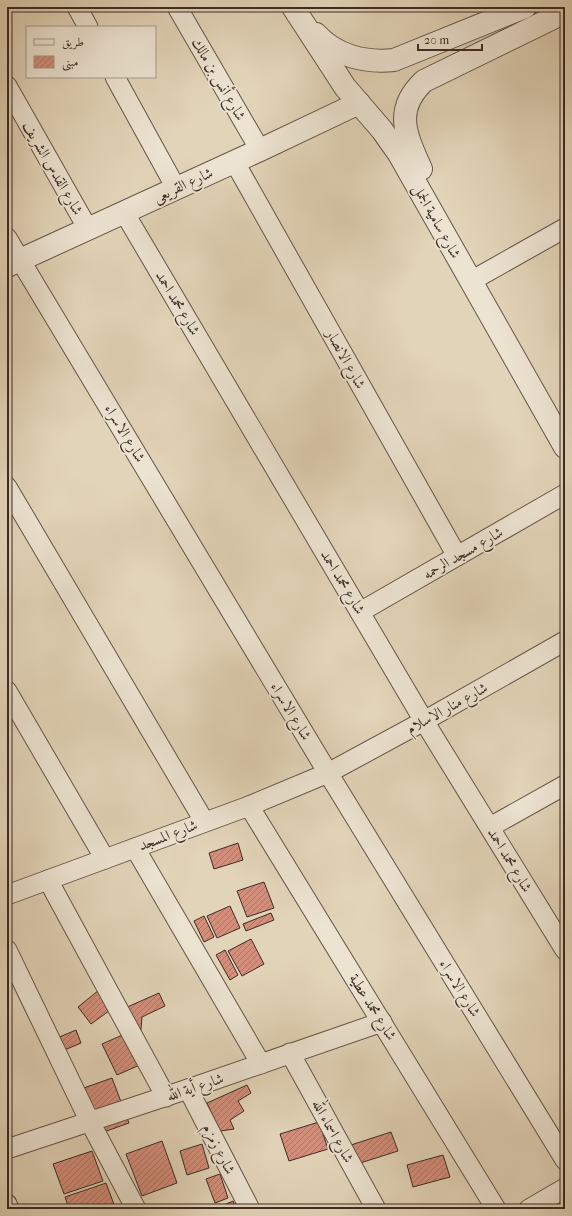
<svg xmlns="http://www.w3.org/2000/svg" width="572" height="1216" font-family="'IM FELL French Canon',Amiri,serif">
	<style>
		.building { fill: url(#building-hatch); stroke: #3d2b24 }
		.lines { fill: none; stroke-linecap: round; stroke-linejoin: round }
		.minor-casing { stroke: #665549; stroke-width: 21 }
		.tertiary-casing { stroke: #665549; stroke-width: 24 }
		.minor { stroke: #ece3d1; stroke-width: 19 }
		.tertiary { stroke: #ece3d1; stroke-width: 22 }
		.labels { text-anchor: middle; dominant-baseline: central; stroke-width: 3.5; stroke-linejoin: round; paint-order: stroke }
		.street-label { font-size: 15px; fill: #3d2b24; stroke: #ece3d1 }
	</style>
	<defs>
		<pattern id="building-hatch" width="6" height="6" patternUnits="userSpaceOnUse"><rect width="6" height="6" fill="#d38f7c"/><path d="M-1 1l2-2M0 6l6-6M5 7l2-2" fill="none" stroke="#ac7565"/></pattern>
	</defs>
	<rect width="100%" height="100%" fill="#e2d4b8"/>
	<filter id="stains"><feTurbulence type="fractalNoise" baseFrequency=".005" numOctaves="4"/><feColorMatrix values="0 0 0 0 .2 0 0 0 0 .09 0 0 0 0 .02 0 0 0 .5 -.17"/></filter>
	<radialGradient id="worn" r=".72"><stop offset=".6" stop-color="#630" stop-opacity="0"/><stop offset="1" stop-color="#630" stop-opacity=".3"/></radialGradient>
	<g class="building">
		<polygon points="238,843 243,860 214,869 209,853"/>
		<polygon points="264,882 274,908 247,917 237,891"/>
		<polygon points="230,906 240,928 217,938 207,916"/>
		<polygon points="271,913 274,920 246,931 243,924"/>
		<polygon points="204,916 214,937 204,942 194,921"/>
		<polygon points="251,939 264,964 242,976 228,951"/>
		<polygon points="225,950 238,975 230,980 216,955"/>
		<polygon points="99,990 113,1008 91,1024 78,1007"/>
		<polygon points="159,993 165,1006 142,1017 140,1041 125,1008"/>
		<polygon points="76,1030 81,1043 48,1057 43,1044"/>
		<polygon points="127,1033 142,1064 117,1075 102,1044"/>
		<polygon points="112,1078 129,1123 98,1134 81,1089"/>
		<polygon points="247,1085 251,1093 238,1101 244,1111 230,1120 234,1129 220,1131 207,1103"/>
		<polygon points="319,1122 328,1149 289,1161 280,1134"/>
		<polygon points="391,1132 398,1151 357,1164 351,1145"/>
		<polygon points="162,1141 177,1183 142,1196 126,1154"/>
		<polygon points="202,1144 209,1168 187,1175 180,1151"/>
		<polygon points="92,1151 103,1181 64,1194 53,1164"/>
		<polygon points="443,1155 450,1177 413,1187 407,1165"/>
		<polygon points="220,1174 228,1198 215,1203 206,1179"/>
		<polygon points="106,1183 115,1207 111,1209 69,1209 65,1197"/>
		<polygon points="233,1201 236,1209 215,1209"/>
	</g>
	<g class="lines">
		<g class="minor-casing">
			<g id="minor">
				<polyline points="77,7 88,27"/>
				<polyline points="177,7 260,150"/>
				<polyline points="115,77 176,188"/>
				<polyline points="7,86 88,229"/>
				<polyline points="234,161 457,556"/>
				<polyline points="124,212 424,721 565,950"/>
				<polyline points="7,238 328,773 565,1160"/>
				<polyline points="471,281 565,228"/>
				<polyline points="7,487 204,821"/>
				<polyline points="360,612 565,494"/>
				<polyline points="7,691 105,859"/>
				<polyline points="249,806 496,1209"/>
				<polyline points="490,827 565,785"/>
				<polyline points="135,848 261,1064"/>
				<polyline points="48,880 166,1097"/>
				<polyline points="7,895 249,806 328,773 424,721 565,641"/>
				<polyline points="7,950 90,1122 136,1209"/>
				<polyline points="290,1053 376,1209"/>
				<polyline points="188,1089 250,1209"/>
				<polyline points="7,1149 188,1089 382,1022"/>
				<polyline points="7,1204 9,1209"/>
				<polyline points="529,1209 565,1188"/>
			</g>
		</g>
		<g class="tertiary-casing">
			<g id="tertiary">
				<polyline points="293,7 345,87 382,130 399,154 565,447"/>
				<path d="M316 34C336 56 365 63 394 60L525 7"/>
				<path d="M421 169C406 135 393 110 424 81L565 12"/>
				<polyline points="7,266 260,150 359,103"/>
			</g>
		</g>
		<use href="#minor" class="minor"/>
		<use href="#tertiary" class="tertiary"/>
	</g>
	<g class="labels">
		<g class="street-label">
			<text transform="translate(219 79) rotate(60)">شارع أنس بن مالك</text>
			<text transform="translate(53 168) rotate(60)">شارع القدس الشريف</text>
			<text transform="translate(183 185) rotate(-25)">شارع القريعى</text>
			<text transform="translate(437 221) rotate(61)">شارع سامية الجمل</text>
			<text transform="translate(178 303) rotate(59)">شارع محمد احمد</text>
			<text transform="translate(346 359) rotate(61)">شارع الانصار</text>
			<text transform="translate(125 433) rotate(59)">شارع الاسراء</text>
			<text transform="translate(463 553) rotate(-30)">شارع مسجد الرحمه</text>
			<text transform="translate(343 582) rotate(59)">شارع محمد احمد</text>
			<text transform="translate(447 708) rotate(-29)">شارع منار الاسلام</text>
			<text transform="translate(291 711) rotate(59)">شارع الاسراء</text>
			<text transform="translate(168 835) rotate(-21)">شارع المسجد</text>
			<text transform="translate(510 860) rotate(59)">شارع محمد احمد</text>
			<text transform="translate(460 988) rotate(58)">شارع الاسراء</text>
			<text transform="translate(373 1007) rotate(58)">شارع محمد عطية</text>
			<text transform="translate(195 1087) rotate(-19)">شارع أية الله</text>
			<text transform="translate(333 1131) rotate(61)">شارع اسماء الله</text>
			<text transform="translate(219 1149) rotate(63)">شارع زمزم</text>
		</g>
	</g>
	<rect width="572" height="1216" fill="none" stroke="#e2d4b8" stroke-width="24"/>
	<rect x="8" y="8" width="556" height="1200" fill="none" stroke="#3d2b24" stroke-width="2"/>
	<rect x="12" y="12" width="548" height="1192" fill="none" stroke="#3d2b24"/>
	<rect x="26" y="26" width="130" height="52" fill="#ece3d1" stroke="#a6998c"/>
	<rect x="34" y="39" width="20" height="6" fill="#ece3d1" stroke="#a6998c"/>
	<text x="62" y="46" font-size="12" fill="#3d2b24">طريق</text>
	<rect x="34" y="56" width="20" height="12" fill="url(#building-hatch)" stroke="#a6998c"/>
	<text x="62" y="66" font-size="12" fill="#3d2b24">مبنى</text>
	<path d="M418 44v6h64v-6" fill="none" stroke="#3d2b24" stroke-width="2"/>
	<text x="424" y="44" font-size="12" fill="#3d2b24" stroke="#ece3d1" stroke-width="3" paint-order="stroke">20 m</text>
	<rect width="100%" height="100%" filter="url(#stains)"/>
	<rect width="100%" height="100%" fill="url(#worn)"/>
</svg>
